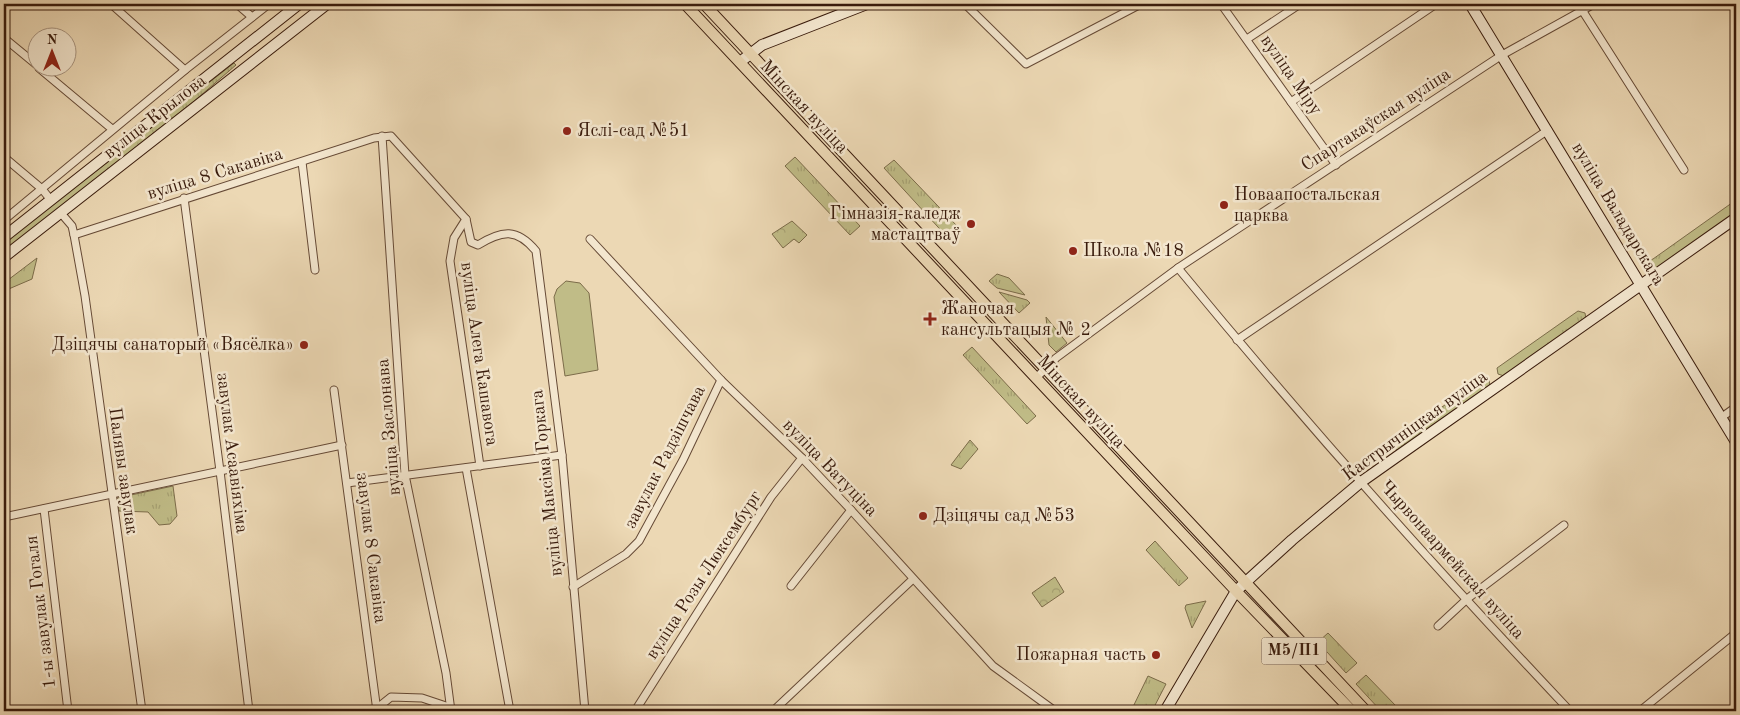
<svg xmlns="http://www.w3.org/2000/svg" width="1740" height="715" font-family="'Old Standard TT',serif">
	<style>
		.grass { fill: url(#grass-tufts); stroke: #7c6c4a }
		.park { fill: url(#park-crowns); stroke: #7c6c4a }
		.pitch { fill: #c0bc87; stroke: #7c6c4a }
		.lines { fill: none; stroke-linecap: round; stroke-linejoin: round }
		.street-casing { stroke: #664a36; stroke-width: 9 }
		.secondary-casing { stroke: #391b0c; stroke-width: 12 }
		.primary-casing { stroke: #391b0c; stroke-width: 12 }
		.street { stroke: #f3e6ce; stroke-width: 7 }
		.secondary { stroke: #f3e6ce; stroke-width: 10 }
		.primary { stroke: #ecd8b4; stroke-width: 10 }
		.poi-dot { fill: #8f2418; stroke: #f3e6ce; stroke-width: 2 }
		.labels { text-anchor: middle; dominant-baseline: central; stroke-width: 5; stroke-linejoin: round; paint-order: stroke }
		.shield { fill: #f3e6ce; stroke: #715846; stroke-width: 1 }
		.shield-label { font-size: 16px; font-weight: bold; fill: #391b0c }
		.street-label { font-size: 18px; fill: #391b0c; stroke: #f3e6ce }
		.poi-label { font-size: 18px; fill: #391b0c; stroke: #f3e6ce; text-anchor: start }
	</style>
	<defs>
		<pattern id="grass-tufts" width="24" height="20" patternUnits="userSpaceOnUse" patternTransform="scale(1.25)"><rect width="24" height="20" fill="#c0bc87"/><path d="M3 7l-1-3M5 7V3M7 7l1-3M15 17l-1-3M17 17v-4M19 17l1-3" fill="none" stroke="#a6a173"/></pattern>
		<pattern id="park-crowns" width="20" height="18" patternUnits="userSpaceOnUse" patternTransform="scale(1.25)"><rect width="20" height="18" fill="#c0bc87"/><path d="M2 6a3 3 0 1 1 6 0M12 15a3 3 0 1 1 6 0" fill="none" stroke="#a6a173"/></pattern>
	</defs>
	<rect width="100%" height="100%" fill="#ecd8b4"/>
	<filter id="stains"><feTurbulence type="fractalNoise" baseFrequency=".004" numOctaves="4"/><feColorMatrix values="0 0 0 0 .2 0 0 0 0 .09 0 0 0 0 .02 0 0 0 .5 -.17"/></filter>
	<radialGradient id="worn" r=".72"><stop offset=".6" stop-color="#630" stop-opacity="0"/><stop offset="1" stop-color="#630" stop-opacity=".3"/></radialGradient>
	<g class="grass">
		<polygon points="234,63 236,65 193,102 4,251 4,243"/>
		<polygon points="795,157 860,226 850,235 785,166"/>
		<polygon points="894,160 957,226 957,230 948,238 884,168"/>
		<polygon points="1736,200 1736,213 1650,274 1642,264 1653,259"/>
		<polygon points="37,258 32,279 4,291 4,283"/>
		<polygon points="997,274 1009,278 1025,295 997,288 989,281"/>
		<polygon points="999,292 1027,300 1030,303 1019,313"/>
		<polygon points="1578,311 1585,313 1586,319 1504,376 1498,374 1497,368"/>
		<polygon points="1046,317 1067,343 1056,352 1049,345"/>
		<polygon points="972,347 1036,416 1027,424 963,355"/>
		<polygon points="1483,379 1489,380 1490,386 1399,450 1393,448 1392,441"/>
		<polygon points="173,486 177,516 170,524 159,525 148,512 119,511 117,498"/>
		<polygon points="1155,541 1188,578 1179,586 1146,550"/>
		<polygon points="1206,601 1192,628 1185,608 1186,605"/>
		<polygon points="1328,633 1357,663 1346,673 1318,642"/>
		<polygon points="1366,675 1396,706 1390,711 1381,711 1356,684"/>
		<polygon points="1148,676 1166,684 1152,711 1131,711"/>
	</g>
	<g class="park">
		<polygon points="792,221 807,235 799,243 794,239 783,248 772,234"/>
		<polygon points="970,440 978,449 961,469 951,465"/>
		<polygon points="1055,577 1064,592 1042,607 1032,593"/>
	</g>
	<polygon class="pitch" points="566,281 580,283 589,293 598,370 565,376 554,297 557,289"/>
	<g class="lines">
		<g class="street-casing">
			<g id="street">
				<polyline points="111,4 185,70"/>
				<polyline points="237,4 252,17"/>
				<polyline points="965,4 1026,64 1141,4"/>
				<polyline points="1221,4 1336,165"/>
				<polyline points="1582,10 1684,170"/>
				<polyline points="4,38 38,66"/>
				<polyline points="1247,39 1300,4"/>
				<polyline points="39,68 112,129"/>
				<polyline points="1291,102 1436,4"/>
				<polyline points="382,136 405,475 446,673 451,711"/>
				<polyline points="4,157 42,189 50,199"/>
				<polyline points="302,162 315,270"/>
				<polyline points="184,198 220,471 249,711"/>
				<path d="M60 212 72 226 74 235 374 138 391 136 466 219 471 242 478 245C502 230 517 228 536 251L562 455 585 711"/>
				<polyline points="466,219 454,238 450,261 480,466"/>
				<polyline points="4,220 185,70 269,4"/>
				<polyline points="74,235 85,296 142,711"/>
				<polyline points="590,239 721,380 802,458 851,510 993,666 1055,711"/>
				<path d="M1178 268C1303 420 1435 568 1570 711"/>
				<polyline points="1237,340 1548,130"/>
				<polyline points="1036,378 1056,358 1178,268 1502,55 1594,4"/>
				<polyline points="334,390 377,711"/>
				<polyline points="1722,417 1736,407"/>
				<polyline points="466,468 510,711"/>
				<polyline points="347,483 562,455"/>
				<polyline points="44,509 68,711"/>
				<polyline points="4,517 342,445"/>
				<polyline points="791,586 851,510"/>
				<polyline points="573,587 626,554 639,541 683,460 721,380"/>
				<polyline points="1438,626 1467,599 1564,525"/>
				<polyline points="352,711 376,709 391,697 422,698 449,707"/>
				<polyline points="635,711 771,497 802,458"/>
				<polyline points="773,711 913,579"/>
				<polyline points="1640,711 1736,633"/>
			</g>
		</g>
		<g class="secondary-casing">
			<g id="secondary">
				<polyline points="1470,4 1736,442"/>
				<polyline points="740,62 762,45 867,4"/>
				<polyline points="4,237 299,4"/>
				<polyline points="4,257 327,4"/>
				<polyline points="1165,711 1236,591 1292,540 1361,482 1395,458 1736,218"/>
			</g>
		</g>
		<g class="primary-casing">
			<g id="primary">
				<polyline points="685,4 1236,591 1352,711"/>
				<polyline points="704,4 1366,711"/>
			</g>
		</g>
		<use href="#street" class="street"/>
		<use href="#secondary" class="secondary"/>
		<use href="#primary" class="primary"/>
	</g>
	<g class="poi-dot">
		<circle cx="567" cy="131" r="5"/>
		<circle cx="1224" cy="205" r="5"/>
		<circle cx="971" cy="224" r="5"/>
		<circle cx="1073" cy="251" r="5"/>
		<path d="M927.5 311.5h5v5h5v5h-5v5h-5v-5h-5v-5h5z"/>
		<circle cx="304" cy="345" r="5"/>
		<circle cx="923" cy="516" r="5"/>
		<circle cx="1156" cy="655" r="5"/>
	</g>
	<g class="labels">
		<rect class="shield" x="1261.5" y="637.5" width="65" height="27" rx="4"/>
		<g class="shield-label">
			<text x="1294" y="651">М5/П1</text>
		</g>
		<g class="street-label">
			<text transform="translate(1291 75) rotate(55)">вуліца Міру</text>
			<text transform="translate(804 107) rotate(47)">Мінская вуліца</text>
			<text transform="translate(155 117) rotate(-38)">вуліца Крылова</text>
			<text transform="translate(1376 120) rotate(-33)">Спартакаўская вуліца</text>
			<text transform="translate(215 174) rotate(-17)">вуліца 8 Сакавіка</text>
			<text transform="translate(1618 214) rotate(59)">вуліца Валадарскага</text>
			<text transform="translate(479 354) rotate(82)">вуліца Алега Кашавога</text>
			<text transform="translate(1081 402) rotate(47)">Мінская вуліца</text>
			<text transform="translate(1415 426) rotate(-36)">Кастрычніцкая вуліца</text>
			<text transform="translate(389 427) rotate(-95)">вуліца Заслонава</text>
			<text transform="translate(232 453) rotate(83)">завулак Асаавіяхіма</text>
			<text transform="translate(665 457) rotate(-63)">завулак Радзішчава</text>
			<text transform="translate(830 468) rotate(46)">вуліца Ватуціна</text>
			<text transform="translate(123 471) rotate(82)">Палявы завулак</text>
			<text transform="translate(547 483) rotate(-96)">вуліца Максіма Горкага</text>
			<text transform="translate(371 548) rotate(83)">завулак 8 Сакавіка</text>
			<text transform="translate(1452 560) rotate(48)">Чырвонаармейская вуліца</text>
			<text transform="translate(704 575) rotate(-57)">вуліца Розы Люксембург</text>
			<text transform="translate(41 612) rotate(-97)">1-ы завулак Гогаля</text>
		</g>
		<g class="poi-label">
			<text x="577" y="131">Яслі-сад №51</text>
			<text x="1234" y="195">Новаапостальская<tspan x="1234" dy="21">царква</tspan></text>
			<text x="961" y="214" text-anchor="end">Гімназія-каледж<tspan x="961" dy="21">мастацтваў</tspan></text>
			<text x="1083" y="251">Школа №18</text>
			<text x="941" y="309">Жаночая<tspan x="941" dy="21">кансультацыя № 2</tspan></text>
			<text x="294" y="345" text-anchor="end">Дзіцячы санаторый «Вясёлка»</text>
			<text x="933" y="516">Дзіцячы сад №53</text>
			<text x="1146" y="655" text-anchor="end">Пожарная часть</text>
		</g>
	</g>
	<rect width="1740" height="715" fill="none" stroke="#ecd8b4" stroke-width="20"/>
	<rect x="5" y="5" width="1730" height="705" fill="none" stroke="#391b0c" stroke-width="2.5"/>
	<rect x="10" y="10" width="1720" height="695" fill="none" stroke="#391b0c"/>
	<g transform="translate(52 52)"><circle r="24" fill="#f3e6ce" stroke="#a99580"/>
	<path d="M0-4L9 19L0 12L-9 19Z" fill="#8f2418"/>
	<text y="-8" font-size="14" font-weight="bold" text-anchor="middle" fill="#391b0c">N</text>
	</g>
	<rect width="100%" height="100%" filter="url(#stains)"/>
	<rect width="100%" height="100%" fill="url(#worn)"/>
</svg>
